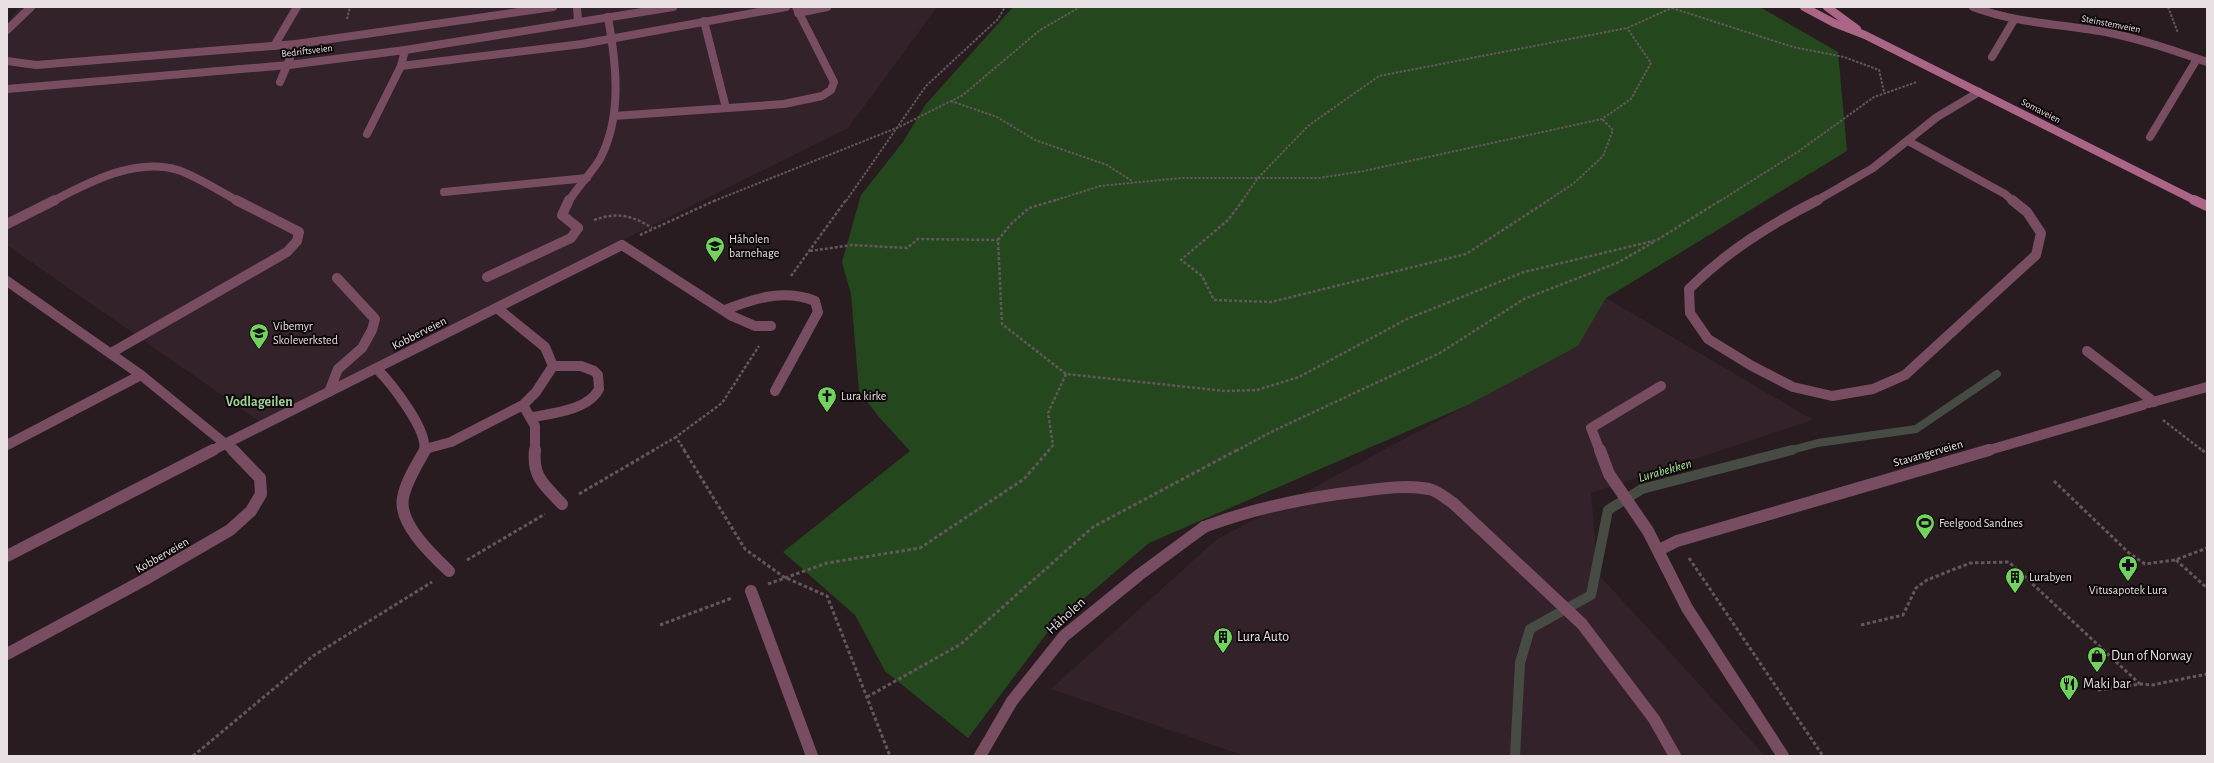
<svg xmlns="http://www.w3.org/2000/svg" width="2214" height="763" font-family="'Alegreya Sans',sans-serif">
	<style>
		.built { fill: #34222a }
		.green { fill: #25471d }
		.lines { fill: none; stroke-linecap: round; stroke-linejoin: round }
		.stream-far1 { stroke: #464c44; stroke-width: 8 }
		.stream { stroke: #464c44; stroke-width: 10 }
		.path-far2 { stroke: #62575b; stroke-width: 2; stroke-dasharray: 2.5 1.5; stroke-linecap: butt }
		.path-far1 { stroke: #62575b; stroke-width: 2.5; stroke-dasharray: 3 2; stroke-linecap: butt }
		.path { stroke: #62575b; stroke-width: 3; stroke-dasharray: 3.5 2.5; stroke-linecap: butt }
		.lane-far2 { stroke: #794d61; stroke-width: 8 }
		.lane-far1 { stroke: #794d61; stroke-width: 10 }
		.lane { stroke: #794d61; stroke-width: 12 }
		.street-far2 { stroke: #794d61; stroke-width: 8 }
		.street-far1 { stroke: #794d61; stroke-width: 10 }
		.street { stroke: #794d61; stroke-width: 12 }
		.secondary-far1 { stroke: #ab6586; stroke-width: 8 }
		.secondary { stroke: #ab6586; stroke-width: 10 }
		.labels { text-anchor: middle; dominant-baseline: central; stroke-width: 4; stroke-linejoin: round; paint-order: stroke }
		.far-street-label { font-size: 10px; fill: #e9e0e3; stroke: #0d080a }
		.poi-label { font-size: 12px; fill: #e9e0e3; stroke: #0d080a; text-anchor: start }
		.street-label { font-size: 12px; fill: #e9e0e3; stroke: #0d080a }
		.water-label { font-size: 13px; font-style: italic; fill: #aae69d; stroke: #0d080a }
		.quarter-label { font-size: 14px; font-weight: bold; fill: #9fd194; stroke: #0d080a }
		.near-street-label { font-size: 14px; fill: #e9e0e3; stroke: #0d080a }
		.near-poi-label { font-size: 14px; fill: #e9e0e3; stroke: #0d080a; text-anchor: start }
	</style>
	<rect width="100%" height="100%" fill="#281c21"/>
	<g class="built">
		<polygon points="19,7 937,7 848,128 259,421 7,245 7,24"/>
		<polygon points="1606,298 1813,420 1591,493 1598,574 1765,756 1245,756 1051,689 1216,540 1578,346"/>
	</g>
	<polygon class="green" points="1013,7 1760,7 1838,52 1847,151 1606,298 1578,346 1468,405 1149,543 1053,625 968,738 885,671 855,615 783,552 910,451 879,417 859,391 851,294 842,262 861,195 903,142 926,104"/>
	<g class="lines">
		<polyline class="stream-far1" points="1788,451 1818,443 1916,429 1997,374"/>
		<polyline class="stream" points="1515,756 1520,663 1530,629 1591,595 1608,510 1642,489 1792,450"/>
		<g class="path-far2">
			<polyline points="2168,7 2178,33"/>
			<polyline points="1672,8 1793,47 1844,57 1879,70 1884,92"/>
			<polyline points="347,19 350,7"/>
			<polyline points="951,101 997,117 1035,140 1107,165 1132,181"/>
			<polyline points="714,201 899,127 963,95 1040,30 1080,7"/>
			<polyline points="846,201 926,86 998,19 1005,7"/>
			<polyline points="1053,201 1100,186 1181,178 1319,178 1364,171 1602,119 1631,99 1651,63 1627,28"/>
			<polyline points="1242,201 1258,178 1308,126 1379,76 1627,28 1674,7"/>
			<polyline points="1547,201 1573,184 1603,156 1613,130 1602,119"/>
			<polyline points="1720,201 1799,151 1874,97 1917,82"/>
		</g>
		<g class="path-far1">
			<polyline points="1056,200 1029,208 1011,224 998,240 1002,324 1066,374 1225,391 1257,390 1299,377 1407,319 1524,272 1657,240 1721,200"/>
			<polyline points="1243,200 1228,220 1181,260 1202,276 1214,300 1271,302 1466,254 1549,200"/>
			<path d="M594 220C617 212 632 215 652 228"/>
			<polyline points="640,235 716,200"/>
			<polyline points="810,251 852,245 907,248 918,239 998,240"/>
			<polyline points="791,276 846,200"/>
			<polyline points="2163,420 2203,451"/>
			<polyline points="652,451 676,437"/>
			<polyline points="685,451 676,437 722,403 759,346"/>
			<polyline points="1048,451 1053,445 1048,413 1066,374"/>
			<polyline points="1236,451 1269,433 1440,353 1524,299 1617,263 1654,242"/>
		</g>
		<g class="path">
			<polyline points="684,450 745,549 784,577 827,596 890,756"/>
			<polyline points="2202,450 2207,454"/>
			<polyline points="2054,481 2129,553 2145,564 2175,560 2207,548"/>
			<polyline points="579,494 654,450"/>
			<polyline points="1689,558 1823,756"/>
			<polyline points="467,560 545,514"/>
			<polyline points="2176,560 2207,588"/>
			<polyline points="768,584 827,563 920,548 1024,479 1049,450"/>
			<polyline points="660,625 732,598"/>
			<polyline points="1861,625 1903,615 1916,588 1927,580 1970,563 2009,562 2140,684"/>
			<polyline points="2098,690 2140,684 2152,685 2207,674"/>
			<polyline points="867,697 961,644 1093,527 1237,450"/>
			<polyline points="193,756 313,656 432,582"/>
		</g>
		<g class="lane-far2">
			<polyline points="798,13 827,7"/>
			<polyline points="704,21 726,108"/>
			<polyline points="274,46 297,7"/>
			<polyline points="1992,57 2014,20"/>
			<polyline points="7,61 36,65 296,44 553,7"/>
			<polyline points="401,66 582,44 786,7"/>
			<polyline points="280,82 296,44"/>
			<polyline points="614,116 784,104 822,96 831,90 834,82 796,7"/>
			<polyline points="367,134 401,66 405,50"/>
			<polyline points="2150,137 2197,59"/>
			<polyline points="1908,141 2005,194 2013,201"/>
			<path d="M53 201C89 182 136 157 178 170 198 177 219 191 238 201"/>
			<polyline points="1816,201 1873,168 1937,117 1979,92"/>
		</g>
		<g class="lane-far1">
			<path d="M1818 200C1771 224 1727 251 1689 289L1690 313 1708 339 1752 366 1793 387 1832 396 1873 389 1905 375 2036 255 2041 233 2027 212 2012 200"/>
			<polyline points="7,224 55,200"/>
			<polyline points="622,245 732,316 755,326 771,326"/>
			<polyline points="487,277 571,238 578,228"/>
			<path d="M725 310C755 298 784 289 815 301L818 312 775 391"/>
			<polyline points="2087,351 2154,402"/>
			<polyline points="111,353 287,252 297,241 299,232 236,200"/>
			<path d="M377 369C391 383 429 431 424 451"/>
			<polyline points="329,392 338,369 362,348 372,330 375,319 337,278"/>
			<polyline points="2149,403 2207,387"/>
			<polyline points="523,405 535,426 535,451"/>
			<path d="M533 417C554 413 588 410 599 389L598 375 594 371 581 366H553"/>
			<polyline points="7,445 141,375"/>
			<polyline points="425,449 451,442 523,405 536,392 553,366 545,347 497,308"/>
			<polyline points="1600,451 1591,428 1661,386"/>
		</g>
		<g class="lane">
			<path d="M425 450C417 465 406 481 403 498 398 523 432 555 449 571"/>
			<path d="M535 450C532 478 545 485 562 504"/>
			<polyline points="1600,450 1609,474 1648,531 1687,608 1783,756"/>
			<path d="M1204 527C1255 508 1308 497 1362 491 1384 488 1407 485 1429 489 1438 491 1445 498 1453 503L1582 624 1654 719 1675 756"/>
			<polyline points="751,591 812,756"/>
		</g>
		<g class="street-far2">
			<polyline points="577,7 578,21"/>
			<path d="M1973 7C2018 24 2064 24 2110 33 2144 40 2175 51 2207 62"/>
			<polyline points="7,30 31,7"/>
			<polyline points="7,89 289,65 405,50 673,7"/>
			<polyline points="444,192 587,178"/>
			<path d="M569 201C578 186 591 174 600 159 623 115 616 63 608 17"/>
		</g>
		<g class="street-far1">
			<polyline points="569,200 562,215 578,228"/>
			<polyline points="7,281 141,375 234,451"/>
			<polyline points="211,451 622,245"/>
			<polyline points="1986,451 2143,405"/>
		</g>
		<g class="street">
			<polyline points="1659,550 1677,541 1989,450"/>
			<polyline points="7,556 213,450"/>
			<polyline points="7,654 144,580 230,530 251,511 261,494 260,478 233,450"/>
			<polyline points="980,756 1012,701 1064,636 1139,575 1204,527"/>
		</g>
		<g class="secondary-far1">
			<polyline points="1804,7 1834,23 1865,35 2196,201"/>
			<polyline points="1827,7 1857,29"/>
		</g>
		<polyline class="secondary" points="2194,200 2207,206"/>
	</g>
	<defs>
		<g id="school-pin" transform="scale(1)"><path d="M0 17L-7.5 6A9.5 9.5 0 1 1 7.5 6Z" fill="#72d25d" stroke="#0d080a"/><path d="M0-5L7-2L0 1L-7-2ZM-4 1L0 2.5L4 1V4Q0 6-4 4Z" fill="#111"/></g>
		<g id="church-pin" transform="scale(1)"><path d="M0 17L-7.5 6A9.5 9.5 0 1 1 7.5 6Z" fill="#72d25d" stroke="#0d080a"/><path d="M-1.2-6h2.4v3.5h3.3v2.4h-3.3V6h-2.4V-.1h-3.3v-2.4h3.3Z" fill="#111"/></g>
		<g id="stadium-pin" transform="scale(1)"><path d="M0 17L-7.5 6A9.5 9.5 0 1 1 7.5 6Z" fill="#72d25d" stroke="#0d080a"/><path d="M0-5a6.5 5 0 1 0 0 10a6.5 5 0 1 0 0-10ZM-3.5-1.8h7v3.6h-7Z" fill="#111"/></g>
		<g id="pharmacy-pin" transform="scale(1)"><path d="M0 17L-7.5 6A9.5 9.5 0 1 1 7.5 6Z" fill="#72d25d" stroke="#0d080a"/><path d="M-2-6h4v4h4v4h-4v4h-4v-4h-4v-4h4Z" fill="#111"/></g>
		<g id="building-pin" transform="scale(1)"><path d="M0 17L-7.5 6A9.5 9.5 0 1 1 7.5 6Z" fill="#72d25d" stroke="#0d080a"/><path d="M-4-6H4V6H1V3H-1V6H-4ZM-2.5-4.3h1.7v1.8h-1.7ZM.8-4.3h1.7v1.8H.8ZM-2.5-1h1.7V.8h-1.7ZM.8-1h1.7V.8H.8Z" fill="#111"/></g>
		<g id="shop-pin" transform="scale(1)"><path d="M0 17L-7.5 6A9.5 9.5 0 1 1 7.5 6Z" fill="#72d25d" stroke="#0d080a"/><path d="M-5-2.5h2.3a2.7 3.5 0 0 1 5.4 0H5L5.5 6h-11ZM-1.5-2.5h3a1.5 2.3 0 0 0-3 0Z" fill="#111"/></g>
		<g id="restaurant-pin" transform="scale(1)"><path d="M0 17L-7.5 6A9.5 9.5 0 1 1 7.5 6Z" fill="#72d25d" stroke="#0d080a"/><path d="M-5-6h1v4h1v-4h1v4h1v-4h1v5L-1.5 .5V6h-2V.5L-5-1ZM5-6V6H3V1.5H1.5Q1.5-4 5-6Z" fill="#111"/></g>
	</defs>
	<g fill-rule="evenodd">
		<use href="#school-pin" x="715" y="246"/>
		<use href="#school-pin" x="259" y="333"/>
		<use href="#church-pin" x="827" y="396"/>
		<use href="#stadium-pin" x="1925" y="523"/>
		<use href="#pharmacy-pin" x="2128" y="565"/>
		<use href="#building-pin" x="2015" y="577"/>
		<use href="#building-pin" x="1223" y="637"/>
		<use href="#shop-pin" x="2097" y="656"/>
		<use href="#restaurant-pin" x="2069" y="684"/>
	</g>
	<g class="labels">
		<g class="far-street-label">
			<text transform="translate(2111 24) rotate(11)">Steinstemveien</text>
			<text transform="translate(307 51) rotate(-7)">Bedriftsveien</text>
			<text transform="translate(2041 111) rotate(27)">Somaveien</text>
		</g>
		<g class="poi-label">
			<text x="729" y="239">Håholen<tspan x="729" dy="14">barnehage</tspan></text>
			<text x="273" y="326">Vibemyr<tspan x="273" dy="14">Skoleverksted</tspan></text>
			<text x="841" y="396">Lura kirke</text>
			<text x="1939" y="523">Feelgood Sandnes</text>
			<text x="2029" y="577">Lurabyen</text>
			<text x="2128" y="590" text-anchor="middle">Vitusapotek Lura</text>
		</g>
		<g class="street-label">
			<text transform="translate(419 333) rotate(-27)">Kobberveien</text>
			<text transform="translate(1928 453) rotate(-16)">Stavangerveien</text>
			<text transform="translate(162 555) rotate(-30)">Kobberveien</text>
		</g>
		<g class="water-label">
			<text transform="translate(1665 471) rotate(-16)">Lurabekken</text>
		</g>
		<g class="quarter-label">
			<text x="259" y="402">Vodlageilen</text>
		</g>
		<g class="near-street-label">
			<text transform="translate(1066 616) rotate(-42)">Håholen</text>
		</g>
		<g class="near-poi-label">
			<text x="1237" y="637">Lura Auto</text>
			<text x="2111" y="656">Dun of Norway</text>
			<text x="2083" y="684">Maki bar</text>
		</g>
	</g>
	<rect width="2214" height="763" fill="none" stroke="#e9e0e3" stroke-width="16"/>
</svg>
